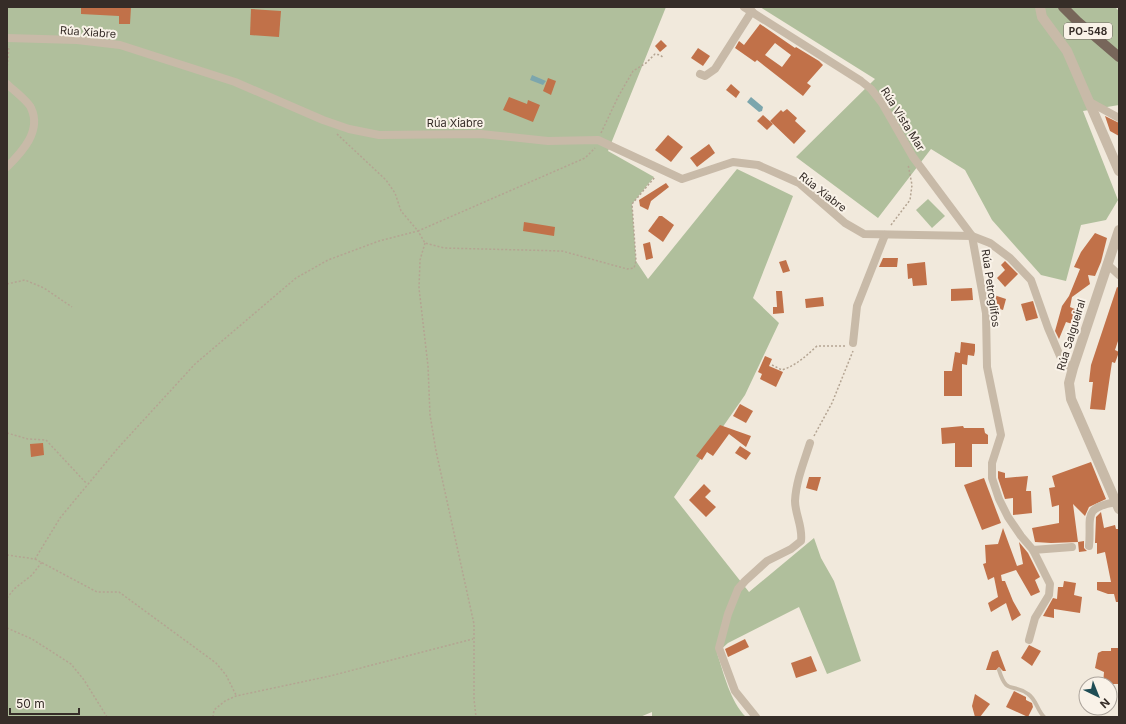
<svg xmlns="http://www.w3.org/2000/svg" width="1126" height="724" font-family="Inter,sans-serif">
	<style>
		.green { fill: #b0bf9c }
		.water { fill: #7ca6ad }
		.building { fill: #c17149; fill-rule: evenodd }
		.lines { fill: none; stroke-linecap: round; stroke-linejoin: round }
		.path { stroke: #b4a492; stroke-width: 1.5; stroke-dasharray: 2 2; stroke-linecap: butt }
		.service { stroke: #c8baa8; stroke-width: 4 }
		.minor { stroke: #c8baa8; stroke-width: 8 }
		.tertiary { stroke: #c8baa8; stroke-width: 10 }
		.primary { stroke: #77665a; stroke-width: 10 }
		.labels { text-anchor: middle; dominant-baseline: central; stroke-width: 4; stroke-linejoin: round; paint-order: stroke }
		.shield { fill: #f9f2e8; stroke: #706862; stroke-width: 1 }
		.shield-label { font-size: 10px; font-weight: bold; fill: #362d28 }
		.street-label { font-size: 11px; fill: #362d28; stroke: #f9f2e8 }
	</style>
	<rect width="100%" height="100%" fill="#f1e9dc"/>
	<g class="green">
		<path d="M7 7H666L608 151 654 177 632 204 636 261 648 279 737 169 793 196 753 298 779 323 745 395 674 497 749 592 814 538 821 558 834 581 861 661 827 674 799 607 728 643 717 653C724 674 730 701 746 717H652V712L640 717H7Z"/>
		<polygon points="760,7 1115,7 1119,11 1119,105 1083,111 1118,200 1106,220 1081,225 1066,281 1041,275 992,220 965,170 931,149 878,218 796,157 875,79"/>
		<polygon points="928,199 945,216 932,228 916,210"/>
	</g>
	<g class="water">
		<polygon points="532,75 546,81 543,85 530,80"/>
		<polygon points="751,97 763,107 762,111 759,112 747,102"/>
	</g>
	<g class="building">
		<polygon points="81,7 131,7 130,24 119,24 119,16 81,14"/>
		<polygon points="251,9 281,11 279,37 250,35"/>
		<path d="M760 24 795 48 796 47 819 61 823 65 807 83 811 86 803 96 757 60 755 62 735 48 739 41 744 45ZM775 43 791 55 782 67 765 55Z"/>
		<polygon points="661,40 667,46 660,52 655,46"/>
		<polygon points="698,48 710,56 703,66 691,58"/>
		<polygon points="548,78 556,81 551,95 543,91"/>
		<polygon points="731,84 740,92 736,98 726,90"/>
		<polygon points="509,97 527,104 528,100 540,105 533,122 503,110"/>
		<polygon points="787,109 797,118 795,121 806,131 794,144 770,121 781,110 783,112"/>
		<polygon points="763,115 773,124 767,130 757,121"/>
		<polygon points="1105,116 1119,123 1119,136 1110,131"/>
		<polygon points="668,135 683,147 671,162 655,150"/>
		<polygon points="709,144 715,153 697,167 690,158"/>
		<polygon points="666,183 669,187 651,201 648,210 640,206 639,200"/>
		<polygon points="659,216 662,216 674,225 663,242 648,231"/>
		<polygon points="524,222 555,227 554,236 523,231"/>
		<polygon points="1095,233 1107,238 1101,262 1095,276 1088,275 1090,284 1072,297 1070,307 1082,312 1079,326 1066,322 1059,339 1055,331 1062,306 1069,296 1080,269 1074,267 1081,252"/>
		<polygon points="650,242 653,258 646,260 643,244"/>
		<polygon points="883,258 898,258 897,267 879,267"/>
		<polygon points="786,260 790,271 783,273 779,262"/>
		<polygon points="1005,261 1018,274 1005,287 997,278 1005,270 1001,265"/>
		<polygon points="925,262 927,285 913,286 912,278 908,279 907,264"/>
		<polygon points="1117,287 1119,288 1119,338 1115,350 1119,352 1115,363 1112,362 1105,410 1090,409 1093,382 1089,382 1091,365"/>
		<polygon points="972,288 973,300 951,301 951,289"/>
		<polygon points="776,291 782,291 784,313 773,314 773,307 777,307"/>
		<polygon points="991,294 1006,299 1003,310 990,306 989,299"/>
		<polygon points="823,297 824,306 806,308 805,299"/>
		<polygon points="1033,301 1038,318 1026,321 1021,304"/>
		<polygon points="961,342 975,344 975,351 974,356 968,355 967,365 962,364 962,396 944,396 944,371 952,371 955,352 960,353"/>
		<polygon points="765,356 772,359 769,366 783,372 776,387 760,379 762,374 758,372"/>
		<polygon points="740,404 753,411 746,423 733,416"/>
		<polygon points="720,425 751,436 746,447 729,434 713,456 707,452 702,460 696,456"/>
		<polygon points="963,426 964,428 984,428 985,433 988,435 988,444 972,444 972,467 955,467 955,443 942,444 941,428"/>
		<polygon points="43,443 44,455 31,457 30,444"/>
		<polygon points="740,446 751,453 746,460 735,453"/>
		<polygon points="1091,462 1106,499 1089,507 1085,516 1073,504 1078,542 1051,543 1035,542 1032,528 1059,523 1059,505 1052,507 1049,488 1055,487 1052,476"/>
		<polygon points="998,471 1005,473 1005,478 1028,476 1026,491 1031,491 1032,513 1013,515 1013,498 1005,499 998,478"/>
		<polygon points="809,477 821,477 817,491 806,488"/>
		<polygon points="984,478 1001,523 982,530 964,485"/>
		<polygon points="704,484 711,491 705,497 716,507 706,517 689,500"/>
		<polygon points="1101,512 1104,528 1115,525 1116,529 1119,529 1119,602 1116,602 1114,594 1108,594 1097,590 1097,582 1111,582 1105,552 1097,554 1097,543 1095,543 1096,517"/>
		<polygon points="1003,528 1017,566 1023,564 1019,542 1028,553 1040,577 1035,580 1040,592 1031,596 1016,570 1001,575 1002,581 1005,581 1013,601 1021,615 1012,621 1006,603 991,612 988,603 998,597 994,577 988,580 983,564 986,563 985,545 998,544"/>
		<polygon points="1084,541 1084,548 1087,551 1079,552 1078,542"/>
		<polygon points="1064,581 1076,583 1074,595 1082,597 1080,613 1054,609 1054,618 1043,616 1053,598 1057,599 1058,587 1063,587"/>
		<polygon points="745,639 749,647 728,657 725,649"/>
		<polygon points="1029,645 1041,651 1032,666 1021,658"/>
		<polygon points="1111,648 1119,648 1119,684 1103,684 1104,672 1095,668 1098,653 1102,651 1111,651"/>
		<polygon points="998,650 1006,671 1003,671 999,667 996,670 986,670 992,652"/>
		<polygon points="811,656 817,671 796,678 791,663"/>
		<polygon points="1014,691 1026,697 1026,700 1032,703 1033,707 1028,717 1006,707"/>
		<polygon points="975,694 990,704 980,717 975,717 972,706"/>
	</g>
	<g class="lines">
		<g class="path">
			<polyline points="7,70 9,46"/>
			<polyline points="601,133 618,97 633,71 646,63 655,54 660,55 664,58"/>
			<polyline points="337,134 386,180 395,193 401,211 418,231 585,158 595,148"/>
			<polyline points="891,225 910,200 912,185 908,164"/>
			<polyline points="425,243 420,260 419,288 428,366 430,415 436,451 474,624 474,699 476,717"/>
			<polyline points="7,284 25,280 44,288 72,307"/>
			<path d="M772 365 782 370C797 365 806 356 817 346H845"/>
			<polyline points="7,433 28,439 46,440 87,484"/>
			<polyline points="814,436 832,403 853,351"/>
			<polyline points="7,555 35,559 60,518 118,448 195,364 296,278 328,260 379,241 418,231 425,243 444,248 562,251 627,269 634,268 636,261 632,204 655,177"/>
			<polyline points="35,559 97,592 119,592 216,663 226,675 236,695"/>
			<polyline points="7,598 14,589 32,575 42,562"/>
			<polyline points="7,628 32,639 71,664 84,680 107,717"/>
			<polyline points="213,717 214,710 225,701 236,696 330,676 473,639"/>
		</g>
		<path class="service" d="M999 670C1007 696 1012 682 1028 694 1036 699 1037 710 1044 717"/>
		<g class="minor">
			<polyline points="744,7 861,81 871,89 882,103 913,157 972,236 986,313 987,367 1001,435 992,463 992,478 999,499 1008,517 1021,536 1033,550 1050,584 1049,595 1035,618 1029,640"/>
			<polyline points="7,38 77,40 120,45 235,82 323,120 349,129 379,135 481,134 548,141 598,140 682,179 733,162 758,165 799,183 845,223 864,234 972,236 990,243 1010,258 1031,280 1048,328 1060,356 1066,364 1073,368"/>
			<polyline points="700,74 705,76 715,69 752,11"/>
			<path d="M7 84C13 90 28 101 31 108 42 131 22 152 7 167"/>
			<polyline points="1088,101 1119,118"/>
			<polyline points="1107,264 1119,275"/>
			<polyline points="853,343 857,306 885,235"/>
			<path d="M1089 546C1092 518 1081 508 1116 502"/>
			<polyline points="1033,550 1072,547"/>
			<path d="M756 717 735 691 719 648 728 614 738 589 745 581 767 561 791 549 801 541C803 527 795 514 795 501 796 481 804 462 810 443"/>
		</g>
		<g class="tertiary">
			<polyline points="1040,7 1042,17 1067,51 1119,171"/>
			<polyline points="1119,230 1073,368 1069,383 1071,399 1119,509"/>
		</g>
		<polyline class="primary" points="1063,7 1077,21 1119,57"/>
	</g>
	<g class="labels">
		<rect class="shield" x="1064" y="23" width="48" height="16" rx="3"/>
		<g class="shield-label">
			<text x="1088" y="31">PO-548</text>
		</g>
		<g class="street-label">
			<text transform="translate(88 32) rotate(4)">Rúa Xiabre</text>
			<text transform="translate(903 119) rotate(58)">Rúa Vista Mar</text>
			<text x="455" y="123">Rúa Xiabre</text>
			<text transform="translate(823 192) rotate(38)">Rúa Xiabre</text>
			<text transform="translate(991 288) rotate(82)">Rúa Petroglifos</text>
			<text transform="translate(1071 335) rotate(-73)">Rúa Salgueiral</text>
		</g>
	</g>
	<rect width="1126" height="724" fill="none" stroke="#362d28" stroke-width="16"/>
	<g transform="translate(1098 696) rotate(137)"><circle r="19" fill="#f9f2e8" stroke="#aba39b"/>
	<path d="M0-3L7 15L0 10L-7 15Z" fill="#1f4d55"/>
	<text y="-6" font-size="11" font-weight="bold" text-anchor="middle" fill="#362d28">N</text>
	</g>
	<path d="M10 708v6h69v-6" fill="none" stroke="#362d28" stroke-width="2"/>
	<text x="16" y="708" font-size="12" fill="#362d28" stroke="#f9f2e8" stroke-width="3" paint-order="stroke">50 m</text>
</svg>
